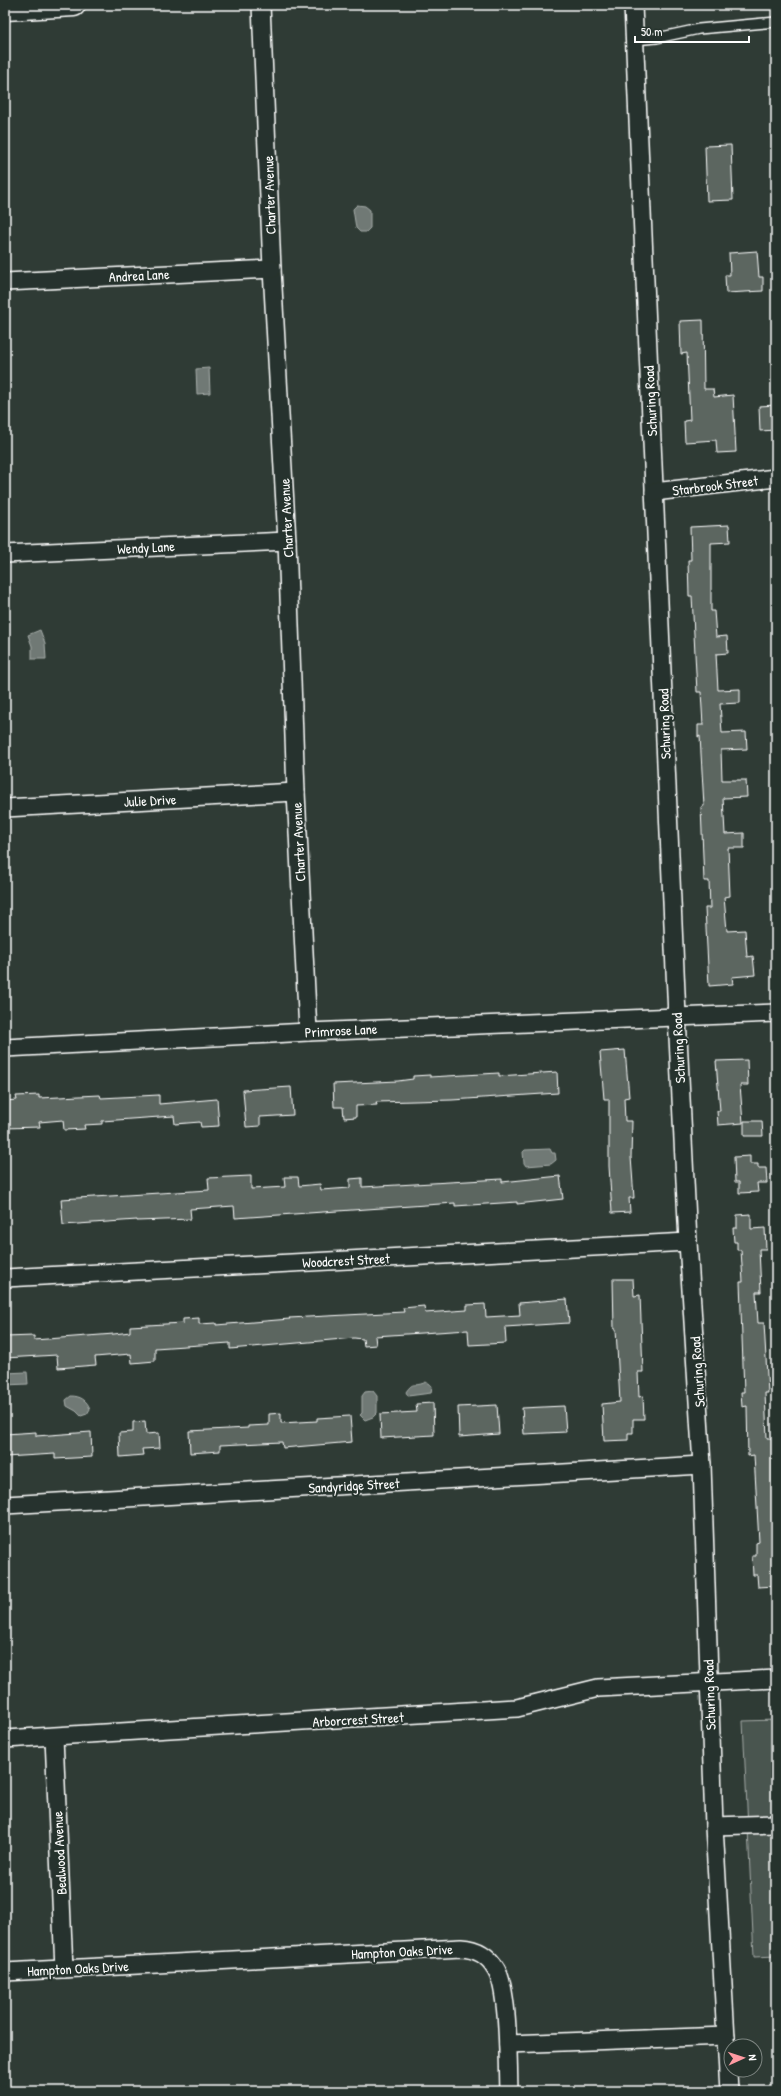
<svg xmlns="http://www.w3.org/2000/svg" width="781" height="2096" font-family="'Patrick Hand',sans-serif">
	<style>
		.green { fill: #4a544f; stroke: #a4aaa7 }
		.water { fill: #707975; stroke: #a9afac }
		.building { fill: #5b6661; stroke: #fff }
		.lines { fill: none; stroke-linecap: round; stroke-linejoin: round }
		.lane-casing { stroke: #fff; stroke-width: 12 }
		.street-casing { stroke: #fff; stroke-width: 20 }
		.secondary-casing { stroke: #fff; stroke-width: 25 }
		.lane { stroke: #26332d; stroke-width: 9 }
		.street { stroke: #26332d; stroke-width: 17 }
		.secondary { stroke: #26332d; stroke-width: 22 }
		.labels { text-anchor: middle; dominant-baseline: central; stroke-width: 4; stroke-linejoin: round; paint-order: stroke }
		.street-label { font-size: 14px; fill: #fff; stroke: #26332d }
	</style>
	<rect width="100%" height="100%" fill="#2f3b35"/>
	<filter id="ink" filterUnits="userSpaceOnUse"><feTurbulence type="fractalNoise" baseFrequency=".025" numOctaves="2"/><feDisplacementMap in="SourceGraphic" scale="8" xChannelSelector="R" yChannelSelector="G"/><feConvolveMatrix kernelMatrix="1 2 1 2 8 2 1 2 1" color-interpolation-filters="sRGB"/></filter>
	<g filter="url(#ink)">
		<polygon class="green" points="776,1720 776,1956 754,1957 743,1721"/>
		<g class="water">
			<polygon points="357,205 365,206 370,210 370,228 366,232 360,232 356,228 353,209"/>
			<polygon points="209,368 210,393 197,394 196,369"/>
			<polygon points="40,630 45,643 46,659 32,659 32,646 28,635"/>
			<polygon points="550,1149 552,1153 555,1153 556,1160 551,1164 526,1166 524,1163 523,1152 525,1150"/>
			<polygon points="27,1372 28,1384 5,1385 5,1373"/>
			<path d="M426 1382 432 1386 431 1393 408 1396 406 1392C414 1380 414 1388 426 1382Z"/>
			<polygon points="373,1391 377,1396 377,1413 373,1417 365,1420 360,1415 362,1413 362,1396 365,1392"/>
			<path d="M71 1396C80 1396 87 1400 90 1409L87 1414 81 1416 76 1411 67 1406 66 1400Z"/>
		</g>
		<g class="building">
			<polygon points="731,145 733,200 707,201 705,146"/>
			<polygon points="757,251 759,277 763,277 763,291 726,293 725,275 730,275 729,253"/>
			<polygon points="703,320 704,389 713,389 714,397 733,395 736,452 717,453 716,440 685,442 684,421 690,420 687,353 681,354 680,321"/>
			<polygon points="776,405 776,430 760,431 759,406"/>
			<polygon points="729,525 730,542 711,543 711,611 714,611 716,637 727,636 728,653 716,654 718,690 740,689 740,703 720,704 722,733 746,732 747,749 721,750 722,780 746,780 747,797 723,798 725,834 744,833 744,848 728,848 730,896 724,897 727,931 745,930 747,957 753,956 755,975 732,977 733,984 709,986 705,908 710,908 709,881 704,881 701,807 704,806 700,736 698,737 698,725 703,725 701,692 697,692 692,596 689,596 688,560 691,560 690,527"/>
			<polygon points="625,1050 629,1097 624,1098 625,1121 632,1121 631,1157 634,1198 629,1198 630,1212 612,1213 609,1166 609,1099 604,1099 600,1052"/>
			<polygon points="747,1060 748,1085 740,1085 743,1123 718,1125 717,1111 720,1111 716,1061"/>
			<polygon points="557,1072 558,1093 452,1100 376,1102 377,1105 356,1106 356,1117 344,1118 343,1107 334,1107 333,1084 398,1081 413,1079 413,1076 430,1075 430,1077 499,1073 499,1076"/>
			<polygon points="291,1087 293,1115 260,1117 260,1126 246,1127 243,1090"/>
			<polygon points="39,1095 39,1098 100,1095 101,1098 159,1095 159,1104 217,1099 219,1126 201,1127 200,1122 175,1124 174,1116 102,1121 102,1124 84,1125 85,1129 64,1130 63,1120 39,1122 40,1127 5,1128 5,1101 17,1100 16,1096"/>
			<polygon points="744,1121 762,1121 763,1136 744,1136"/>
			<polygon points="750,1156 750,1164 758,1164 758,1168 766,1168 767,1183 757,1183 758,1192 739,1193 739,1182 735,1182 734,1157"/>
			<polygon points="251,1176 251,1189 285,1187 284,1177 298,1177 299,1186 320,1184 321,1190 350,1188 350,1179 362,1178 362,1187 502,1179 502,1182 560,1176 563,1199 517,1204 517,1202 455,1206 455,1203 235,1218 234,1206 190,1209 191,1219 137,1221 137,1220 63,1225 61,1199 209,1190 208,1178"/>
			<polygon points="751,1214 751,1229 765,1228 766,1249 759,1249 761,1292 756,1292 758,1323 764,1323 768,1393 765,1393 767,1438 776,1438 776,1586 758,1587 757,1575 753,1575 752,1556 756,1556 756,1543 759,1542 754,1455 748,1456 747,1406 742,1407 741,1392 744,1392 740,1282 743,1282 741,1250 737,1250 737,1242 734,1242 733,1228 737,1228 737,1215"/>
			<polygon points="613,1279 633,1279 634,1296 640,1295 643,1372 638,1372 639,1397 643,1396 644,1419 633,1419 633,1433 628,1433 628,1440 604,1441 602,1404 620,1402 616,1329 614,1329"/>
			<polygon points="567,1299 569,1323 505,1327 506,1343 469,1345 468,1330 375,1336 376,1345 364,1346 363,1339 354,1338 230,1349 230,1343 155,1348 155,1361 132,1363 131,1354 95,1357 96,1365 58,1368 57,1355 5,1358 5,1337 34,1336 34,1340 114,1334 130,1332 130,1326 183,1323 183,1319 199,1318 199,1324 216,1323 216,1325 290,1319 289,1318 404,1312 403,1308 424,1306 425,1313 467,1310 467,1305 485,1304 486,1317 520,1315 519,1303"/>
			<polygon points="433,1403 434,1435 381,1438 380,1414 417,1412 416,1404"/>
			<polygon points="497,1405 499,1434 459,1437 458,1407"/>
			<polygon points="564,1406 566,1432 524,1434 522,1408"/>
			<polygon points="281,1413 281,1423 317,1421 317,1418 350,1416 352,1442 283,1448 282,1442 220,1445 220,1451 190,1453 189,1431 248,1428 248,1426 269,1425 269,1414"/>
			<polygon points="145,1421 146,1434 159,1433 160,1448 142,1449 143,1455 120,1457 119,1433 133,1432 133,1422"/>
			<polygon points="36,1432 36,1436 91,1432 92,1457 55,1459 55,1454 5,1457 5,1434"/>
		</g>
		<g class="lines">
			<g class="lane-casing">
				<polyline id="lane" points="634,40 657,38 699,29 776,22"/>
			</g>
			<g class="street-casing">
				<g id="street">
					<polyline points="261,5 272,269 287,541 296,792 308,1032"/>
					<polyline points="633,5 677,1016 688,1242 702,1465 714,1826 729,2091"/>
					<polyline points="5,282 272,269"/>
					<polyline points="654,492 776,478"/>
					<polyline points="5,554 287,541"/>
					<polyline points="5,808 296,792"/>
					<polyline points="5,1048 308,1032 776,1013"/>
					<polyline points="5,1278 688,1242"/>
					<polyline points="5,1505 702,1465"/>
					<polyline points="54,1737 64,1969"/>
					<polyline points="5,1739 517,1708 598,1688 776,1679"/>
					<polyline points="714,1826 776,1824"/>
					<path d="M5 1972 461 1948C477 1949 488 1955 496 1969 509 1990 508 2064 509 2091"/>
					<polyline points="508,2044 726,2036"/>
				</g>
			</g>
			<g class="secondary-casing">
				<polyline id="secondary" points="5,9 74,5"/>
			</g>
			<use href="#lane" class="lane"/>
			<use href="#street" class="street"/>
			<use href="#secondary" class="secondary"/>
		</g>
	</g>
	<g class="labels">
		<g class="street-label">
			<text transform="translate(269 195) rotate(-92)">Charter Avenue</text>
			<text transform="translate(139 275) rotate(-3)">Andrea Lane</text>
			<text transform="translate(650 401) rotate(-93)">Schuring Road</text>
			<text transform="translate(715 485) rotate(-7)">Starbrook Street</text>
			<text transform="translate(286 518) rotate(-93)">Charter Avenue</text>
			<text transform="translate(146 547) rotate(-3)">Wendy Lane</text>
			<text transform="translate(664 724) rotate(-92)">Schuring Road</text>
			<text transform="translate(150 800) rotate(-3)">Julie Drive</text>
			<text transform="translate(298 842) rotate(-93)">Charter Avenue</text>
			<text transform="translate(341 1030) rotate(-3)">Primrose Lane</text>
			<text transform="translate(678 1048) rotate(-93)">Schuring Road</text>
			<text transform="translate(346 1260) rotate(-3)">Woodcrest Street</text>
			<text transform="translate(697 1372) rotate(-94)">Schuring Road</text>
			<text transform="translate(354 1485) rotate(-3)">Sandyridge Street</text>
			<text transform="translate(709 1695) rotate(-92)">Schuring Road</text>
			<text transform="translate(358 1719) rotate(-3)">Arborcrest Street</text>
			<text transform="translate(59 1853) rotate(-93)">Bealwood Avenue</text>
			<text transform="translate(402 1951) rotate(-3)">Hampton Oaks Drive</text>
			<text transform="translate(78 1968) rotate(-3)">Hampton Oaks Drive</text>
		</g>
	</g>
	<rect width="781" height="2096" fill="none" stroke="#26332d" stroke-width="20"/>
	<rect x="10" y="10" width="761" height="2076" fill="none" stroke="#fff" stroke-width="1.5" filter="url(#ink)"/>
	<g transform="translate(743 2058) rotate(87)"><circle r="19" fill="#26332d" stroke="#7d8581"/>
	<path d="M0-3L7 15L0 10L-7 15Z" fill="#ff9aa2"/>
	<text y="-6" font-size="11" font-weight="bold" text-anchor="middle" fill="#ffffff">N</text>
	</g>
	<path d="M635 36v6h114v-6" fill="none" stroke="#ffffff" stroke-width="2"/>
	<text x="641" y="36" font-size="12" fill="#ffffff" stroke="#26332d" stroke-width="3" paint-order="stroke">50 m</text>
</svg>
